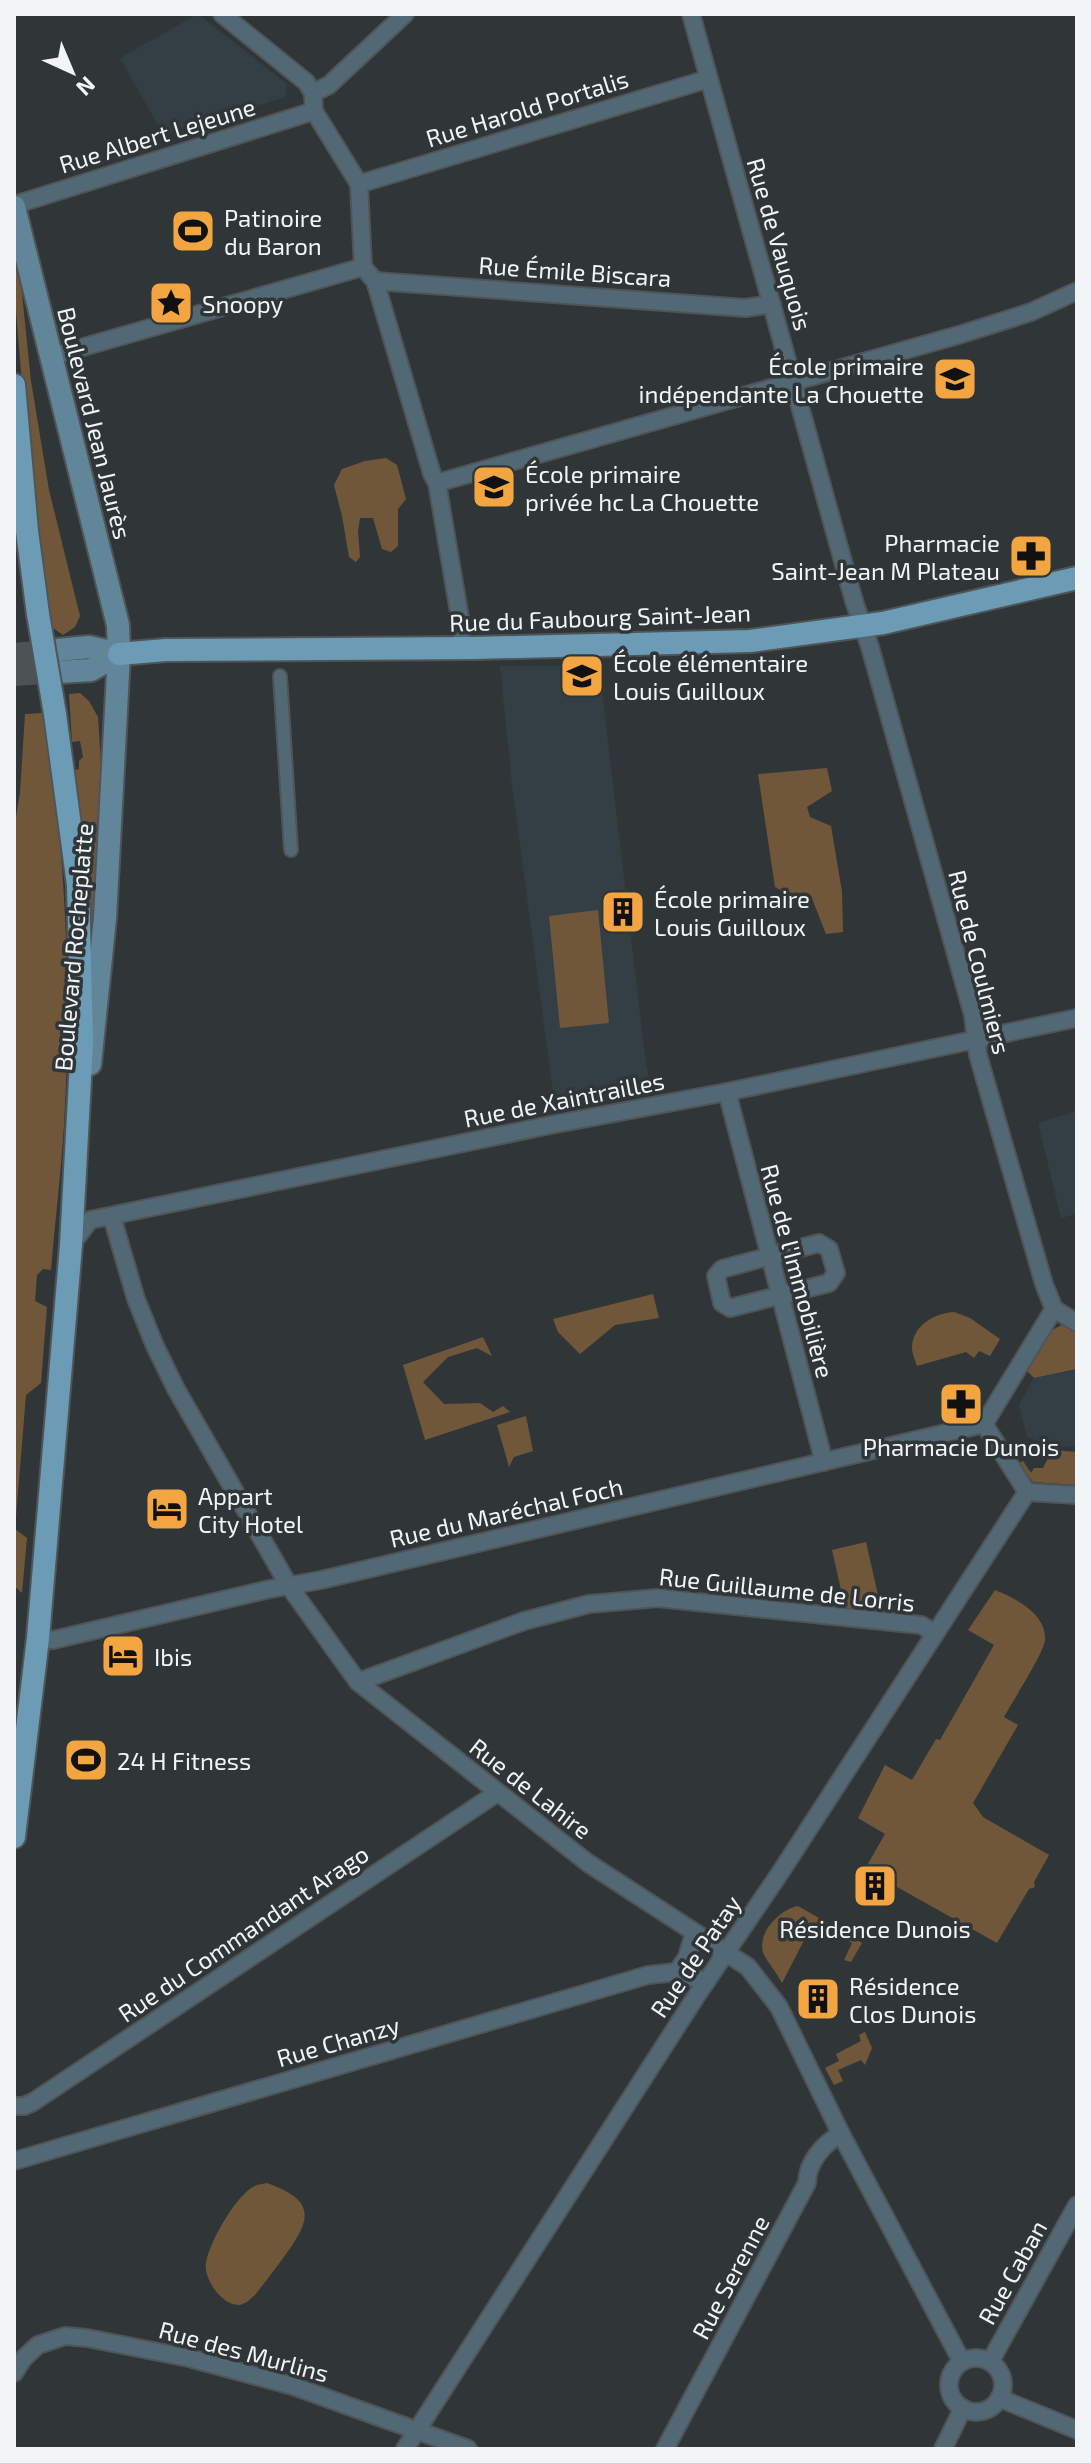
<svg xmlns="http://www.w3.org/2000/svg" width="1091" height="2463" font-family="'Exo 2',sans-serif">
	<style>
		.built { fill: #333e45 }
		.green { fill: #71573a }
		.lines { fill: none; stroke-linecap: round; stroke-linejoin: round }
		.secondary-tunnel { stroke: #4d5355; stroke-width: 22; stroke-dasharray: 22 11; stroke-linecap: butt }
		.pedestrian-casing { stroke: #4f5557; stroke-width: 16 }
		.minor-casing { stroke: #4f5557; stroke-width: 20 }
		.secondary-casing { stroke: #4f5557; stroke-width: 26 }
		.primary-casing { stroke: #4f5557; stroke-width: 26 }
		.pedestrian { stroke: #526975; stroke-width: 12 }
		.minor { stroke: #526975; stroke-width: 16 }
		.secondary { stroke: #618699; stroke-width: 22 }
		.primary { stroke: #6c9cb5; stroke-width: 22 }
		.primary-bridge-casing { stroke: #4f5557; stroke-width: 26; stroke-linecap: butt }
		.primary-bridge { stroke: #6c9cb5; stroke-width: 22 }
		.labels { text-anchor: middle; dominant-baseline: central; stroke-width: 7; stroke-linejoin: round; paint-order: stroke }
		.street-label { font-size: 24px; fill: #f2f5f7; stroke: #303638 }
		.poi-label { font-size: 24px; fill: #f2f5f7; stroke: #303638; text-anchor: start }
	</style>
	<rect width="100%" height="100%" fill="#303638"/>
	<g class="built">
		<polygon points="198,14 287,84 285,97 163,134 120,58"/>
		<polygon points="500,666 599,666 646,1064 652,1089 555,1107 512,785"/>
		<polygon points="1077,1111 1077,1214 1061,1218 1038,1123"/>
		<polygon points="1077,1370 1077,1447 1054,1446 1027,1437 1019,1405 1034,1378"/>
	</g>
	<g class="green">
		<polygon points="14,256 19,265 31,381 49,490 80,616 75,627 63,635 53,628 32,506 14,286"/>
		<polygon points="386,458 397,465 406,499 398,509 398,546 391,552 382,549 373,518 360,518 358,531 360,557 356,562 349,557 342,516 334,485 342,469 365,461"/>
		<polygon points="80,693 89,701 98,717 101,763 101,835 93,944 88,946 85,868 75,770 79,769 79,761 83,757 80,741 72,742 69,694"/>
		<path d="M43 713C66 847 72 988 64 1125 61 1173 55 1222 51 1270L43 1269 37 1275 35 1301 47 1307 41 1383 26 1395 15 1529 27 1538 22 1593 14 1586V830L20 792 25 714Z"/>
		<polygon points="827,768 832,791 807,807 810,817 831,826 842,892 843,932 826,934 811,896 789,895 775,887 758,774"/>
		<polygon points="598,910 609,1023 560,1028 549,916"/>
		<polygon points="653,1294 659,1318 615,1325 580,1354 558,1332 553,1319"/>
		<path d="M954 1312 970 1318 1000 1339 990 1356 979 1351 974 1358 966 1352 917 1366C915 1360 912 1353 912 1347 913 1325 935 1313 954 1312Z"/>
		<polygon points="1064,1324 1077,1331 1077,1369 1034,1378 1026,1370 1052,1330"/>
		<polygon points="483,1337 492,1356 477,1348 448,1357 423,1382 444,1404 480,1403 493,1412 503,1406 510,1412 425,1440 403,1365"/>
		<polygon points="526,1416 533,1451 514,1457 509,1467 497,1425"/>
		<polygon points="1052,1450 1077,1452 1077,1485 1033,1482 1019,1463 1023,1461 1031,1473 1034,1468 1043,1468"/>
		<polygon points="866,1542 883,1617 846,1612 832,1550"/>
		<path d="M995 1590C1015 1598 1047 1614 1045 1640 1044 1653 1012 1702 1004 1717L1018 1725 973 1803 983 1817 1049 1855 1034 1882 1035 1887 1029 1889 997 1943 865 1869 885 1834 858 1818 885 1765 912 1780 936 1739 940 1740 994 1645 968 1630Z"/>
		<path d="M798 1906 862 1943 851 1962 844 1960 852 1943 813 1923 782 1983C777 1973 769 1964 764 1955 755 1934 780 1909 798 1906Z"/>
		<polygon points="865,2032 872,2048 865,2065 861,2060 838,2070 843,2081 834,2085 825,2068 839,2061 836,2054 861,2041 859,2035"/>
		<path d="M267 2183C314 2200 313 2217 286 2254 276 2268 265 2282 255 2295 250 2299 246 2304 239 2305 223 2305 208 2284 206 2270 203 2251 237 2193 255 2186 259 2184 263 2184 267 2183Z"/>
	</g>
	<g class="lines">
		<g class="secondary-tunnel">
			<polyline points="14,654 58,650"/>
			<polyline points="14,675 59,672"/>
		</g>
		<g class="pedestrian-casing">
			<polyline id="pedestrian" points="280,676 291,850"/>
		</g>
		<g class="minor-casing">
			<g id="minor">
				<polyline points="222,14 306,82 313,93 314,111 359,184 363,267 375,281 432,474 437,483 462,630 462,648"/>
				<polyline points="691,14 854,601 870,647 973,1015 978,1055 1044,1284 1054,1309"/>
				<polyline points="313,93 329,85 405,14"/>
				<polyline points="359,184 708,79"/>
				<polyline points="14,205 314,111"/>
				<polyline points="375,281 746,308 772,304"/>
				<polyline points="52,356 363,267"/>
				<polyline points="437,483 962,334 1031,312 1077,291"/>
				<polyline points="727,1092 824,1462"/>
				<polyline points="112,1217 136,1299 155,1346 176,1389 289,1586 358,1682 588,1863 748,1967 779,2007 841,2134 962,2362"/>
				<polygon points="819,1243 829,1249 836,1273 829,1283 730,1308 722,1303 716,1276 722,1269"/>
				<polyline points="71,1245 90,1220 550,1125 727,1092 1077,1018"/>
				<polyline points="1054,1309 1077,1323"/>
				<polyline points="984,1424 1054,1309"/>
				<polyline points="984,1424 1027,1492"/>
				<polyline points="1027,1492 1077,1495"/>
				<polyline points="38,1638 53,1640 270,1589 321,1580 984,1424"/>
				<polyline points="358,1682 524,1621 589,1604 658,1598 921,1625 935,1633"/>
				<polyline points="677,1972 687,1957 694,1934"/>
				<polyline points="14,2106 24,2106 33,2102 497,1793"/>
				<polyline points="14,2161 648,1975 677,1972 706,1982"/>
				<circle cx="976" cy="2385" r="27"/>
				<polyline points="990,2362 1077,2205"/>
				<polyline points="14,2373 23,2359 38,2345 65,2336 87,2338 189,2358 293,2386 468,2449"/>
				<polyline points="999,2398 1077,2430"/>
				<polyline points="405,2449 695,1998 782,1870 1027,1492"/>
				<path d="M665 2449 807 2183C807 2162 824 2143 841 2134"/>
				<polyline points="943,2449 963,2408"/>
			</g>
		</g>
		<g class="secondary-casing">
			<g id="secondary">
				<polyline points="14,207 118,625 119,654 105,918 90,1064"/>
				<polyline points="58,650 89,647 119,654"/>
				<polyline points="59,672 91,670 119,654"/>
			</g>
		</g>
		<g class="primary-casing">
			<g id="primary">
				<polyline points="14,385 27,531 38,614"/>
				<polyline points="119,654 166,650 474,648 750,641 883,623 1077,578"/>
				<polyline points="14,1837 38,1638 71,1245 82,1042 78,885 55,714"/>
			</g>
		</g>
		<use href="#pedestrian" class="pedestrian"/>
		<use href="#minor" class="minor"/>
		<use href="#secondary" class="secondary"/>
		<use href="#primary" class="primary"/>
		<g class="primary-bridge-casing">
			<polyline id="primary-bridge" points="38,614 55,714"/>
		</g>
		<use href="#primary-bridge" class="primary-bridge"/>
	</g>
	<defs>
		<g id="stadium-square" transform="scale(2.3)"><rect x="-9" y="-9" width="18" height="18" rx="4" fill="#f2a541" stroke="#303638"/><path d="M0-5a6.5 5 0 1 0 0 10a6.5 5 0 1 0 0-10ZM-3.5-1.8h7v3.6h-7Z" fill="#111"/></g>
		<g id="sight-square" transform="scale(2.3)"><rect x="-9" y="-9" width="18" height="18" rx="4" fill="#f2a541" stroke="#303638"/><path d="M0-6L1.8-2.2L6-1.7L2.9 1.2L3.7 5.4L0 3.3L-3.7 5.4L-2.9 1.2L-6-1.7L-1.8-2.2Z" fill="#111"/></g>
		<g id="school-square" transform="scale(2.3)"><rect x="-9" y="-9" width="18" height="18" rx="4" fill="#f2a541" stroke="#303638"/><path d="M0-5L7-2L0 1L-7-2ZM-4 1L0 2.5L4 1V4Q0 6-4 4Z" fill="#111"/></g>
		<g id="pharmacy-square" transform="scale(2.3)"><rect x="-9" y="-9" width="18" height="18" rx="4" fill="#f2a541" stroke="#303638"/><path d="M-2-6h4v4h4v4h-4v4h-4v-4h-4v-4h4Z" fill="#111"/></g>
		<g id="building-square" transform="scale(2.3)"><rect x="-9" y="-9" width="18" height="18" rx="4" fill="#f2a541" stroke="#303638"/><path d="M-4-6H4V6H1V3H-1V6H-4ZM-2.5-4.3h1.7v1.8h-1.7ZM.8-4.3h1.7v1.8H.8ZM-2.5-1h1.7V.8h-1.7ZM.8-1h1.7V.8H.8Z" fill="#111"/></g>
		<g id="hotel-square" transform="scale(2.3)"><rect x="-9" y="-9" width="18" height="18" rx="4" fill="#f2a541" stroke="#303638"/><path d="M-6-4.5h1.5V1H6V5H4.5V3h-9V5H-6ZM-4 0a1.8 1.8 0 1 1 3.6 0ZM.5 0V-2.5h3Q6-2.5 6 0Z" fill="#111"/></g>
	</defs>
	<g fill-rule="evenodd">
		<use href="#stadium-square" x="193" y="231"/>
		<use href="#sight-square" x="171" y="303"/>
		<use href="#school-square" x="955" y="379"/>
		<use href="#school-square" x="494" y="487"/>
		<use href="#pharmacy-square" x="1031" y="556"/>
		<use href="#school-square" x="582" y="676"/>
		<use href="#building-square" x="623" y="912"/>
		<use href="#pharmacy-square" x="961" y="1404"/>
		<use href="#hotel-square" x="167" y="1509"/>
		<use href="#hotel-square" x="123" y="1656"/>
		<use href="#stadium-square" x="86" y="1760"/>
		<use href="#building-square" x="875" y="1886"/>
		<use href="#building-square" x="818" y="1999"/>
	</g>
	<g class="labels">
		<g class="street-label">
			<text transform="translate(527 108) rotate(-17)">Rue Harold Portalis</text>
			<text transform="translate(157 135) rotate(-17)">Rue Albert Lejeune</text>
			<text transform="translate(780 244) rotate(74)">Rue de Vauquois</text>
			<text transform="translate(575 271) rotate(4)">Rue Émile Biscara</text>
			<text transform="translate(95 423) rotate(76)">Boulevard Jean Jaurès</text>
			<text transform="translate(600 617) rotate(-2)">Rue du Faubourg Saint-Jean</text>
			<text transform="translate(73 947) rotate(-85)">Boulevard Rocheplatte</text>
			<text transform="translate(980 962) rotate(76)">Rue de Coulmiers</text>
			<text transform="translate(564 1099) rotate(-11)">Rue de Xaintrailles</text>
			<text transform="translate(798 1271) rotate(75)">Rue de l'Immobilière</text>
			<text transform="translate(506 1512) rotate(-13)">Rue du Maréchal Foch</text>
			<text transform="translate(787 1589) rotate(6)">Rue Guillaume de Lorris</text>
			<text transform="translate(531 1788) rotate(38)">Rue de Lahire</text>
			<text transform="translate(243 1933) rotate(-34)">Rue du Commandant Arago</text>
			<text transform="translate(695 1956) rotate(-56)">Rue de Patay</text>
			<text transform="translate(338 2041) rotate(-16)">Rue Chanzy</text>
			<text transform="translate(1012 2272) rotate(-61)">Rue Caban</text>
			<text transform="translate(730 2277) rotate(-62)">Rue Serenne</text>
			<text transform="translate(244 2351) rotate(15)">Rue des Murlins</text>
		</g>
		<g class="poi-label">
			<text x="224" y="217">Patinoire<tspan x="224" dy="28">du Baron</tspan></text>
			<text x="202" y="303">Snoopy</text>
			<text x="924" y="365" text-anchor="end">École primaire<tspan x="924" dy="28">indépendante La Chouette</tspan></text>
			<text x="525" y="473">École primaire<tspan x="525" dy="28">privée hc La Chouette</tspan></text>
			<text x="1000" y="542" text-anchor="end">Pharmacie<tspan x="1000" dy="28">Saint-Jean M Plateau</tspan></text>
			<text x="613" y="662">École élémentaire<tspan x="613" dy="28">Louis Guilloux</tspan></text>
			<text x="654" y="898">École primaire<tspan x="654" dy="28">Louis Guilloux</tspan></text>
			<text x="961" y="1446" text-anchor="middle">Pharmacie Dunois</text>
			<text x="198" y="1495">Appart<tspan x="198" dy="28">City Hotel</tspan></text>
			<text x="154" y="1656">Ibis</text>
			<text x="117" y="1760">24 H Fitness</text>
			<text x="875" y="1928" text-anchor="middle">Résidence Dunois</text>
			<text x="849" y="1985">Résidence<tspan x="849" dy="28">Clos Dunois</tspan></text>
		</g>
	</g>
	<rect width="1091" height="2463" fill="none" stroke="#f2f5f7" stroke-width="32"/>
	<g transform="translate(72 72) rotate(136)" stroke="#303638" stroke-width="6" paint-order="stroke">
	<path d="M0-6L14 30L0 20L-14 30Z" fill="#f2f5f7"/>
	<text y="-12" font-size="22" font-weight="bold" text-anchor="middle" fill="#f2f5f7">N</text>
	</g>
</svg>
